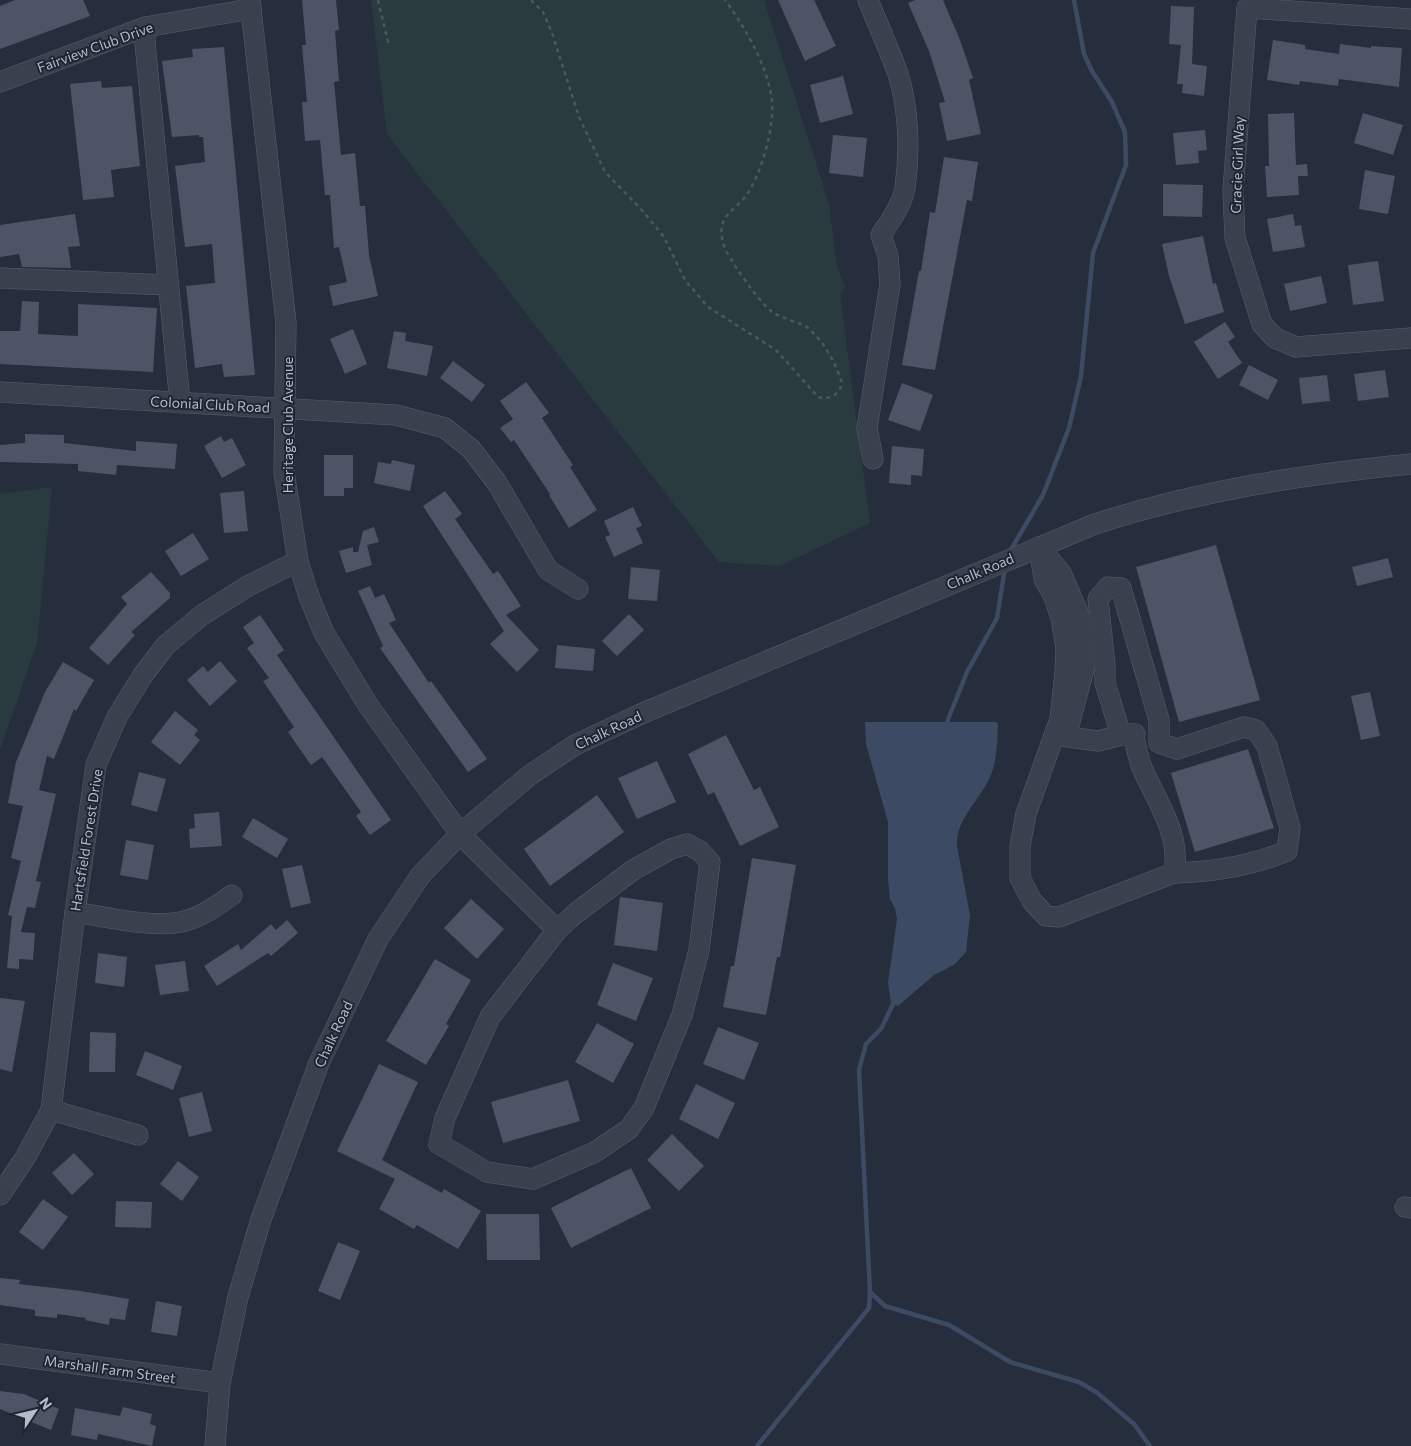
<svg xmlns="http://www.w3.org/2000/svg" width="1411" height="1446" font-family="Commissioner,sans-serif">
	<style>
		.green { fill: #293b3f }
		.water { fill: #3d4a64 }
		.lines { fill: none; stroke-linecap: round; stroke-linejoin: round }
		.stream { stroke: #3d4a64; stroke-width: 4.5 }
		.building { fill: #4d5465 }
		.minor-casing { stroke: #585e6b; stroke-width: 21 }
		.path { stroke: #48585d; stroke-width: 2.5; stroke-dasharray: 4 4; stroke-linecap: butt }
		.minor { stroke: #3a404d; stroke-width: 20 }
		.labels { text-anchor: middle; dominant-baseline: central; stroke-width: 4; stroke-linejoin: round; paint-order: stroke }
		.street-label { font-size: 14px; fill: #b6bbc8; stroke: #1f2532 }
	</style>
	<rect width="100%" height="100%" fill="#262e3d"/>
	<g class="green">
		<polygon points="371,0 764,0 829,204 837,267 845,287 840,294 870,523 780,566 719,562 387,134"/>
		<polygon points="52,487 37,643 0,750 0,494"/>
	</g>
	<path class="water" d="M865 722H997L998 726C997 746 997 766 987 783 976 804 956 820 957 846L970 915 966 952 955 964 934 975 898 1006 891 1003 888 983 897 919 895 908 890 899 888 879V822L866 744Z"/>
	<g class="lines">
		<g class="stream">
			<polyline points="1009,553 1043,495 1069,428 1081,376 1093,253 1126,165 1125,132 1112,102 1092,71 1084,54 1074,0"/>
			<polyline points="945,727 967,672 997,618 1005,568"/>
			<polyline points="870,1292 885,1306 949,1325 1010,1362 1079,1382 1096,1392 1134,1424 1150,1446"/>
			<polyline points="757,1446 869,1308 870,1292 859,1070 866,1044 881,1029 895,1000"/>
		</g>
	</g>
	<g class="building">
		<polygon points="15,0 83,0 90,16 0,49 0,6"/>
		<polygon points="302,0 336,0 339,30 335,31 339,81 334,82 341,155 355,153 360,206 365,206 369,255 378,296 333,306 329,286 347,282 339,247 334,248 330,195 325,195 320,140 305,141 302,102 307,102 302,45 306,45"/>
		<polygon points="778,0 814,0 836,46 805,61"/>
		<polygon points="915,0 943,0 960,40 973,78 969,80 981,134 947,141 939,103 945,102 929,51 908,3"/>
		<polygon points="1171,6 1194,7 1192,64 1207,66 1204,96 1182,93 1183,84 1177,84 1181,45 1169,44"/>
		<polygon points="1273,40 1305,45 1305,49 1339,54 1340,44 1371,48 1371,46 1402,48 1399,87 1339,79 1338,86 1300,81 1299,85 1267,80"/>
		<polygon points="224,47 255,375 224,377 222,364 195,368 186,286 215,283 213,256 212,244 185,247 175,166 205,162 203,137 199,137 199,135 172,137 162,61 193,57 192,49"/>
		<polygon points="843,76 853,114 820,123 810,85"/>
		<polygon points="101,81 102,88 132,86 140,166 111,170 114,197 83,200 70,84"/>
		<polygon points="1294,113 1296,165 1307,164 1308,176 1298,176 1299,195 1267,197 1265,166 1269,166 1268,114"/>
		<polygon points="1363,113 1403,125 1393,155 1354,143"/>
		<polygon points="1205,130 1207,150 1198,151 1199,163 1176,165 1173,133"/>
		<polygon points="833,135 867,138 863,177 829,173"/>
		<polygon points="944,157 978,162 972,201 967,200 935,370 902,365 919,271 921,271 930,212 935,213"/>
		<polygon points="1365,170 1395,176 1388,214 1359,209"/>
		<polygon points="1163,184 1203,185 1202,217 1163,216"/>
		<polygon points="75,214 80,246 68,247 71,268 22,267 19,254 0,257 0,225"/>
		<polygon points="1293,214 1295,226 1301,225 1305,247 1273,252 1267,219"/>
		<polygon points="1203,236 1213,284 1216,283 1224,312 1185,324 1169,276 1162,244"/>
		<polygon points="1378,261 1384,301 1353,305 1348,265"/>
		<polygon points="1321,276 1327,303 1290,311 1284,284"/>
		<polygon points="22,301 39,302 38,334 78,336 78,304 157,308 153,372 0,364 0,331 20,331"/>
		<polygon points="1225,322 1235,337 1228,342 1242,363 1218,379 1194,342"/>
		<polygon points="353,329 367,364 345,374 330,339"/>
		<polygon points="394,331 406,333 405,341 433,346 427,376 387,368"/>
		<polygon points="453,361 485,385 472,402 440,378"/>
		<polygon points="1249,365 1278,380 1268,400 1239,385"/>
		<polygon points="1385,370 1389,397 1358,401 1354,374"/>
		<polygon points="1327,375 1330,401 1302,404 1299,378"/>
		<polygon points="526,382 549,413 542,418 573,465 570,467 597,510 569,528 549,495 550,494 514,440 511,442 500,428 513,419 500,401"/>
		<polygon points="902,383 933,395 920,431 888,420"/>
		<polygon points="25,434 64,435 64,443 136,451 136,441 177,444 175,469 117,465 116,475 78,471 78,464 0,462 0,445 25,443"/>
		<polygon points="221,436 224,442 232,438 246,465 222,478 204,446"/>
		<polygon points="892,446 924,449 922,476 911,475 911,485 889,483"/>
		<polygon points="324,455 353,455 353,488 344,488 344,496 324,496"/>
		<polygon points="392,460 415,465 410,491 374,483 378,462 391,464"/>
		<polygon points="244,491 248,531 224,533 220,493"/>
		<polygon points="445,491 462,514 455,519 493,574 498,571 521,606 506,615 539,650 517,672 490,644 504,631 423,506"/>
		<polygon points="633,507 642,526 636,528 643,543 614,557 605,537 610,535 604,521"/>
		<polygon points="374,527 379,542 367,545 372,565 346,573 339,551 353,547 353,552 358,552 363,531"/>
		<polygon points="193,533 209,559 181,576 165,551"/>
		<polygon points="1216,545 1260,700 1179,722 1136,567"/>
		<polygon points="1388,558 1393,577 1357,586 1352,567"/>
		<polygon points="631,567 660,570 657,601 628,599"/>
		<polygon points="151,572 170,593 170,598 131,632 135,635 108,665 89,648 127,604 121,597"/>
		<polygon points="370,586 375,598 384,594 396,620 389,623 429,683 431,681 487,759 468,772 380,648 383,646 358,591"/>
		<polygon points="629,614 644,630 617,656 602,641"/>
		<polygon points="260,615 284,650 277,655 391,820 370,835 356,816 361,812 322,757 311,765 288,732 294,727 263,681 269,678 247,648 254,643 243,627"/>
		<polygon points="557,645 595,649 593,671 555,668"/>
		<polygon points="220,661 237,681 210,706 187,680 203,666 208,672"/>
		<polygon points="63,662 94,680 76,711 74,709 54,759 47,756 39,790 56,794 36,881 41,882 35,908 27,907 21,932 35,933 33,960 19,959 19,969 7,968 12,916 8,915 21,861 11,858 23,806 8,803 16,762 45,692"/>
		<polygon points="1370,692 1380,736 1361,740 1351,696"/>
		<polygon points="175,711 198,730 194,735 200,740 180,765 151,742"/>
		<polygon points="726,735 754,790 760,787 779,827 740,846 714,792 708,795 688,754"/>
		<polygon points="1248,749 1274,828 1195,852 1171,773"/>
		<polygon points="657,761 676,802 637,819 618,778"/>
		<polygon points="139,772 166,779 157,812 131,805"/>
		<polygon points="597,795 624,832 550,886 524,849"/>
		<polygon points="219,812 222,846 190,848 189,829 195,828 194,814"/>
		<polygon points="253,818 288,839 277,858 242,837"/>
		<polygon points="126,840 154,845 148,880 120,875"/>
		<polygon points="752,858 796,865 780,957 777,957 766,1015 723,1007 731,966 734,966"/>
		<polygon points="302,865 311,903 291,908 282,869"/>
		<polygon points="620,897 663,903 657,951 614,945"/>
		<polygon points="471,899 504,929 477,959 444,928"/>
		<polygon points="287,920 298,933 271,956 268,953 217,986 204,966 238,944 241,950 271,924 276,930"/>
		<polygon points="98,953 127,957 124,987 95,983"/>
		<polygon points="435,959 471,980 446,1024 449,1026 426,1065 386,1041"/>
		<polygon points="185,961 189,991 160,995 155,965"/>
		<polygon points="613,963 653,978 636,1021 597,1005"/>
		<polygon points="0,998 25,1001 12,1072 0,1069"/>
		<polygon points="597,1023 634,1044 613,1083 575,1062"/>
		<polygon points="718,1027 759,1043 744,1080 703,1064"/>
		<polygon points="90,1032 116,1033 115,1072 89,1072"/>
		<polygon points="145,1051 182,1066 173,1090 136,1075"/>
		<polygon points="379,1064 418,1082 382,1160 442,1193 444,1189 481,1211 458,1249 417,1225 414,1229 379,1209 395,1179 337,1151"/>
		<polygon points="568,1080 580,1121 503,1143 491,1102"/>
		<polygon points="696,1084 735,1103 718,1139 679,1119"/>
		<polygon points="202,1092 212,1131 189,1137 179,1098"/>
		<polygon points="672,1134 704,1166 679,1191 647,1160"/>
		<polygon points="74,1153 94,1174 72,1195 52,1173"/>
		<polygon points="178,1161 199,1177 182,1201 160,1184"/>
		<polygon points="631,1168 651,1208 571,1248 551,1208"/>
		<polygon points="43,1199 68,1217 43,1250 19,1232"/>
		<polygon points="116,1201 152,1202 151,1228 115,1227"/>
		<polygon points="486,1214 539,1214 540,1260 487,1260"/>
		<polygon points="338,1242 360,1251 340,1300 318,1291"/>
		<polygon points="0,1278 20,1280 19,1284 81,1291 129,1299 125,1320 110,1318 109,1325 85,1320 86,1318 57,1314 57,1318 35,1316 35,1310 0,1305"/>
		<polygon points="156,1301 182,1306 177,1336 151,1332"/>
		<polygon points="0,1391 24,1394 59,1409 51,1430 0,1409"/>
		<polygon points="123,1407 152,1414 150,1424 156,1426 152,1446 98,1434 97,1440 71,1435 75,1408 120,1416"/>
	</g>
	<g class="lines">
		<g class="minor-casing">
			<g id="minor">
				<polyline points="250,0 286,323 284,472 298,561 308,594 324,633 368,705 460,834 557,930"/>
				<path d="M868 0C878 25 889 49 898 74 909 109 910 152 905 188 902 205 890 221 881 235L888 256 890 284 867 428 873 459"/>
				<polyline points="1411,19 1247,8 1233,190 1235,238 1262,324 1275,338 1296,347 1411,338"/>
				<polyline points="145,27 145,43 180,403"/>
				<polyline points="0,82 145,27 251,9"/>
				<polyline points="0,278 168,285"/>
				<polyline points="0,392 396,415 445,428 471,449 497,483 548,570 578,589"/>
				<path d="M1039 547 1044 579 1054 597 1061 618 1066 648 1065 672 1060 719 1026 814 1020 846V878L1032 901 1046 916 1059 917 1174 873C1181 834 1157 802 1142 768 1138 758 1136 745 1133 734"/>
				<polyline points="1039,547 1061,573 1080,617 1085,665 1069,725"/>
				<polyline points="1054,735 1098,741 1121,735 1135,734"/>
				<path d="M1121 735 1105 683V665L1098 599 1108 587 1121 588 1159 720V743L1177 749 1244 727 1256 730 1267 746 1290 828 1287 851C1251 866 1213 872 1174 873"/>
				<polygon points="687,844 700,851 710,862 699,950 682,1015 644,1108 629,1129 595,1152 533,1179 487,1172 439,1144 445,1118 490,1017 557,930 576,913 633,870 671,849"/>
				<path d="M75 912C106 917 155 929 185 921 203 916 218 905 232 895"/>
				<polyline points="51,1110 138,1135"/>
				<polyline points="0,1195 25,1158 51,1110 75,912 96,765 117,717 143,675 166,645 202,615 248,586 298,561"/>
				<polyline points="1405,1207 1411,1208"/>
				<polyline points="0,1354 220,1383"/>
				<path d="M215 1446 220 1383 238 1297 261 1219 319 1063 378 939 420 876 460 834 530 775 575 745 643 713 1095 524C1201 490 1300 475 1411 464"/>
			</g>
		</g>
		<g class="path">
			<polyline points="378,0 389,46"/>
			<path d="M531 0 543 12 552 33 579 117 605 172 641 209 664 237 685 280 708 307 776 350 818 397C829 401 840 394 842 383 835 362 825 343 808 328 802 323 780 318 771 311 760 303 726 256 723 243 716 213 735 213 748 193 762 171 774 128 772 102 769 68 745 27 725 0"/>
		</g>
		<use href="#minor" class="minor"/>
	</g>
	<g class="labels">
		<g class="street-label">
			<text transform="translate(95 47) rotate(-20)">Fairview Club Drive</text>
			<text transform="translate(1237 165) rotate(-88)">Gracie Girl Way</text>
			<text transform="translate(210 404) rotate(3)">Colonial Club Road</text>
			<text transform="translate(287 425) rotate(-90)">Heritage Club Avenue</text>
			<text transform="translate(980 571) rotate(-23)">Chalk Road</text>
			<text transform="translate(608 730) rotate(-25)">Chalk Road</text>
			<text transform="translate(86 840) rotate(-81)">Hartsfield Forest Drive</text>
			<text transform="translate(333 1034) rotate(-65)">Chalk Road</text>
			<text transform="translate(110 1369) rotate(8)">Marshall Farm Street</text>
		</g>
	</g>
	<g transform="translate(35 1411) rotate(55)" stroke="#1f2532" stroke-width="4" paint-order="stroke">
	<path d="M0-4L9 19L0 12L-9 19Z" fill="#b6bbc8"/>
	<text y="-8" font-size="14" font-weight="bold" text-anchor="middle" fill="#b6bbc8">N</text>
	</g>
</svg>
